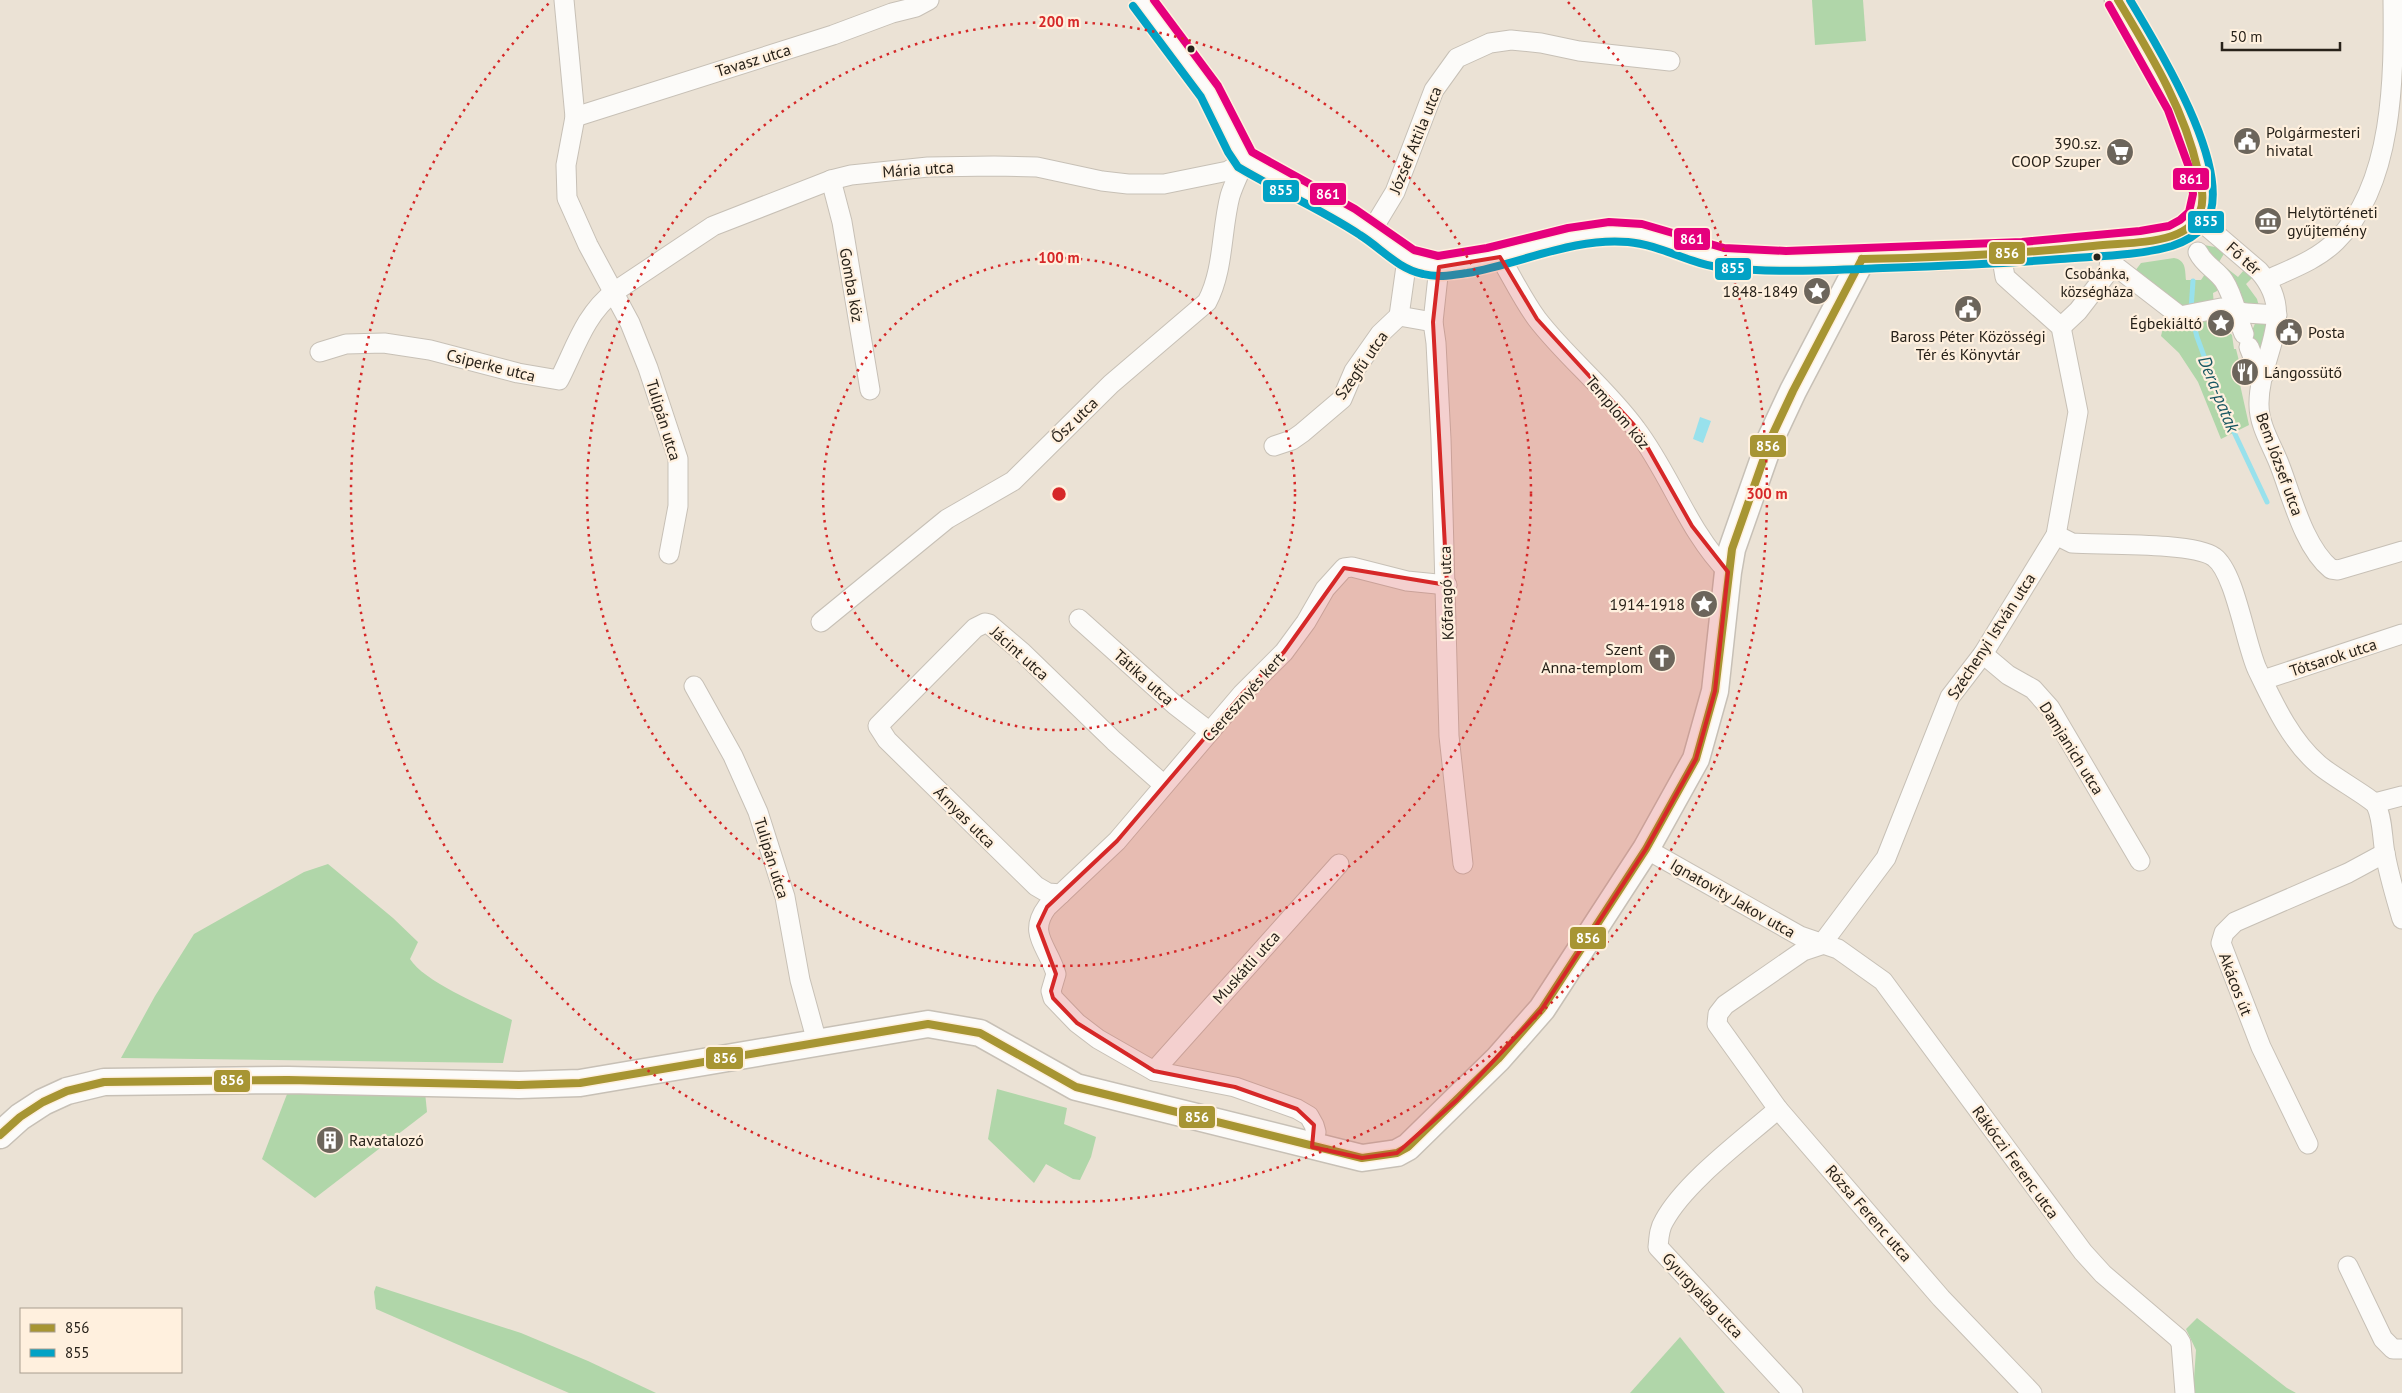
<svg xmlns="http://www.w3.org/2000/svg" width="2402" height="1393" font-family="'PT Sans',sans-serif">
	<style>
		.green { fill: #b0d6a9 }
		.water { fill: #98e1ec }
		.lines { fill: none; stroke-linecap: round; stroke-linejoin: round }
		.stream { stroke: #98e1ec; stroke-width: 5 }
		.street-casing { stroke: #c7c0b6; stroke-width: 21 }
		.secondary-casing { stroke: #c7c0b6; stroke-width: 29 }
		.street { stroke: #fcfbf9; stroke-width: 19 }
		.secondary { stroke: #fcfbf9; stroke-width: 26 }
		.bus-1-casing { stroke: #fff0de; stroke-width: 11 }
		.bus-2-casing { stroke: #fff0de; stroke-width: 11 }
		.bus-3-casing { stroke: #fff0de; stroke-width: 11 }
		.bus-1 { stroke: #a79533; stroke-width: 8 }
		.bus-2 { stroke: #02a2c5; stroke-width: 8 }
		.bus-3 { stroke: #e5007d; stroke-width: 8 }
		.marked { fill: #d62828; fill-opacity: 0.2; stroke: #d62828; stroke-width: 4; stroke-linejoin: round }
		.ring { fill: none; stroke: #d62828; stroke-width: 2.5; stroke-dasharray: 2.5 5 }
		.bus-dot { fill: #28221a; stroke: #fff0de; stroke-width: 2 }
		.labels { text-anchor: middle; dominant-baseline: central; stroke-width: 4.5; stroke-linejoin: round; paint-order: stroke }
		.bus-label { font-size: 15px; fill: #28221a; stroke: #fff0de }
		.street-label { font-size: 16px; fill: #28221a; stroke: #fff0de }
		.poi-label { font-size: 16px; fill: #28221a; stroke: #fff0de; text-anchor: start }
		.water-label { font-size: 18px; font-style: italic; fill: #1a5863; stroke: #fff0de }
		.centre { fill: #d62828; stroke: #fff0de; stroke-width: 2.5 }
		.ring-label { font-size: 15px; text-anchor: middle; font-weight: bold; fill: #d62828; stroke: #fff0de; stroke-width: 4.5; stroke-linejoin: round; paint-order: stroke }
		.line-badge { stroke: #fff0de; stroke-width: 2 }
		.badge-label { font-size: 14px; text-anchor: middle; font-weight: bold; fill: #fff }
	</style>
	<rect width="100%" height="100%" fill="#ebe2d5"/>
	<g class="green">
		<polygon points="1812,0 1863,0 1866,41 1815,45"/>
		<polygon points="2204,245 2215,247 2225,252 2219,262 2238,277 2244,270 2253,277 2246,284 2257,299 2260,310 2251,310 2237,296 2205,252"/>
		<path d="M2174 258C2186 260 2185 270 2186 280H2201L2207 271 2220 281 2217 291 2213 293 2214 306 2185 314 2132 275 2141 263Z"/>
		<polygon points="2214,313 2226,325 2224,328 2232,335 2234,349 2236,349 2239,361 2235,362 2249,425 2221,439 2198,382 2179,353 2161,336 2163,328 2173,315"/>
		<polygon points="2257,319 2271,319 2255,382 2248,347 2253,346 2251,333"/>
		<path d="M328 864 393 918 418 942 410 959C424 982 486 1007 512 1020L503 1063 121 1058 155 996 194 934 304 872Z"/>
		<polygon points="289,1089 425,1092 427,1112 315,1198 262,1159"/>
		<polygon points="997,1089 1067,1108 1064,1124 1096,1137 1091,1157 1080,1180 1073,1179 1046,1164 1034,1183 988,1139"/>
		<polygon points="376,1286 521,1333 588,1361 656,1393 569,1393 376,1309 374,1292"/>
		<polygon points="2197,1318 2287,1388 2296,1393 2193,1393 2196,1350 2186,1329"/>
		<polygon points="1680,1337 1725,1393 1630,1393"/>
	</g>
	<polygon class="water" points="1700,417 1711,421 1703,443 1693,439"/>
	<g class="lines">
		<g class="stream">
			<polyline points="2191,309 2193,281"/>
			<polyline points="2192,317 2197,337 2225,413 2267,502"/>
		</g>
		<g class="street-casing">
			<g id="street">
				<polyline points="564,0 575,117 566,165 567,198 588,245 630,323 648,368 678,459 678,506 669,554"/>
				<path d="M1141 0C1167 34 1196 68 1218 106 1228 124 1232 145 1245 160 1286 181 1326 202 1365 226 1385 238 1400 259 1424 264 1439 268 1453 264 1469 262 1515 255 1559 238 1605 233 1645 228 1680 252 1719 257 1765 264 1815 262 1862 259"/>
				<polyline points="575,117 833,35 892,13 916,7 929,0"/>
				<polyline points="831,180 842,222 870,390"/>
				<path d="M2197 218 2259 271C2299 316 2258 356 2259 405 2259 426 2273 447 2280 466 2292 497 2304 547 2331 569L2338 570 2402 551"/>
				<polyline points="1372,230 1395,192 1434,90 1457,58 1490,43 1511,40 1541,43 1579,51 1670,61"/>
				<path d="M2198 252C2204 265 2217 270 2224 281 2234 296 2237 317 2244 334"/>
				<polyline points="2001,253 2005,277 2061,327 2078,412 2056,535 1983,654 1950,697 1886,858 1821,945 1803,951 1725,1005 1718,1014 1717,1024 1778,1109 1941,1298 2032,1393"/>
				<path d="M1500 257C1512 277 1523 300 1537 319 1567 358 1607 389 1636 429 1671 475 1687 530 1728 572"/>
				<polyline points="2110,262 2180,316 2221,308 2246,313 2277,315"/>
				<polyline points="1439,267 1433,322 1436,343 1441,439 1449,736 1463,864"/>
				<path d="M2267 280C2291 269 2317 260 2336 241 2394 185 2394 75 2393 0"/>
				<polyline points="1399,316 1407,259"/>
				<polyline points="1399,316 1433,322"/>
				<polyline points="2061,327 2078,311 2108,272 2112,252"/>
				<polyline points="2249,347 2255,362 2265,374"/>
				<path d="M320 352 346 344 384 343 430 350 518 373 559 380C575 349 585 314 614 292L713 226 831 180 851 175 928 167 994 166 1037 167 1102 181 1128 184H1164L1228 171 1245 160"/>
				<polyline points="1274,446 1292,440 1302,433 1342,399 1354,371 1380,334 1399,316"/>
				<path d="M2056 535 2072 543C2101 545 2194 542 2214 557 2235 572 2245 642 2257 669 2273 702 2290 740 2318 764 2327 773 2374 800 2376 805 2383 819 2382 838 2385 853 2389 876 2396 898 2402 919"/>
				<polyline points="1079,619 1175,705 1210,732"/>
				<path d="M821 622 947 519 1013 481 1111 384 1207 302C1224 270 1221 231 1230 196 1234 183 1240 172 1245 160"/>
				<polyline points="1983,654 2008,675 2033,689 2050,708 2140,861"/>
				<polyline points="2263,680 2402,634"/>
				<polyline points="694,686 733,756 758,812 785,897 800,980 817,1042"/>
				<polyline points="2375,803 2402,796"/>
				<polyline points="1646,849 1800,936 1838,949 1883,981 2083,1252 2103,1274 2178,1338 2181,1343 2185,1393"/>
				<polyline points="1061,894 1048,893 1036,886 887,740 878,726 975,628 985,623 989,624 1023,653 1114,741 1164,785"/>
				<polyline points="1154,1071 1339,864"/>
				<path d="M1778 1109C1744 1139 1685 1182 1664 1221 1659 1229 1659 1238 1658 1247L1793 1393"/>
				<polyline points="2308,1144 2261,1047 2221,943 2224,933 2235,922 2348,873 2385,853"/>
				<path d="M1312 1147 1316 1132 1314 1125 1309 1116 1297 1109 1235 1087 1154 1071 1098 1039 1077 1023 1053 998 1051 991 1056 974C1048 946 1027 934 1047 907L1117 841 1242 694 1284 652 1306 622 1325 589 1344 568 1352 567 1407 581 1447 585"/>
				<polyline points="2348,1266 2383,1339 2393,1349 2402,1349"/>
			</g>
		</g>
		<g class="secondary-casing">
			<path id="secondary" d="M0 1135 20 1117 43 1102 67 1091 104 1082 288 1080 519 1085 580 1083 928 1024 980 1033 1076 1087 1362 1158 1397 1153 1408 1147 1498 1059 1542 1009 1646 849 1696 759 1715 691 1728 572 1732 549 1771 438 1793 391 1862 259C1944 258 2027 253 2108 244 2130 241 2159 242 2179 233 2190 228 2198 219 2201 208 2204 198 2201 184 2199 174 2188 110 2151 55 2118 0"/>
		</g>
		<use href="#street" class="street"/>
		<use href="#secondary" class="secondary"/>
		<g class="bus-1-casing">
			<g id="bus-1">
				<path d="M1862 259C1939 258 2016 254 2093 246 2119 243 2147 244 2172 236 2184 232 2195 224 2200 212 2205 199 2201 184 2198 171 2184 108 2151 55 2118 0"/>
				<polyline points="0,1135 20,1117 43,1102 67,1091 104,1082 288,1080 519,1085 580,1083 928,1024 980,1033 1076,1087 1362,1158 1397,1153 1408,1147 1498,1059 1542,1009 1646,849 1696,759 1715,691 1732,549 1771,438 1793,391 1862,259"/>
			</g>
		</g>
		<g class="bus-2-casing">
			<path id="bus-2" d="M1133 6 1201 97 1228 152 1238 167C1278 191 1321 209 1360 235 1381 248 1398 269 1423 274 1438 278 1453 275 1467 273 1520 264 1574 237 1628 242 1662 245 1691 265 1725 268 1778 273 1831 270 1883 268 1942 266 2001 264 2060 259 2096 256 2137 256 2172 246 2184 242 2196 236 2204 226 2240 177 2156 44 2130 0"/>
		</g>
		<g class="bus-3-casing">
			<polyline id="bus-3" points="1154,0 1218,86 1252,152 1355,209 1414,250 1438,256 1487,248 1568,228 1609,222 1642,224 1724,248 1786,251 2022,242 2140,231 2169,226 2180,220 2189,212 2193,194 2190,170 2168,110 2109,5"/>
		</g>
		<use href="#bus-1" class="bus-1"/>
		<use href="#bus-2" class="bus-2"/>
		<use href="#bus-3" class="bus-3"/>
	</g>
	<path class="marked" d="M1500 257 1537 319 1636 427 1692 526 1728 572 1715 691 1696 759 1646 849 1542 1009 1457 1100 1397 1153 1362 1158 1312 1147 1314 1125 1297 1109 1235 1087 1154 1071 1077 1023 1053 998 1051 991 1056 974 1038 926 1047 907 1117 841 1242 694 1284 652 1344 568 1447 585 1433 322 1439 267Z"/>
	<g class="ring">
		<circle cx="1059" cy="494" r="236"/>
		<circle cx="1059" cy="494" r="472"/>
		<path d="M1568 2A708 708 0 1 1 550 2"/>
	</g>
	<defs>
		<g id="civic-disc" transform="scale(1.4375)"><circle r="9.5" fill="#6c655b" stroke="#fff0de"/><path d="M-.6-6.5H3V-4.5H.6V-3L4-1V1h2V6H-6V1h2V-1L-.6-3ZM-1.2 2.5V6h2.4V2.5Z" fill="#fff"/></g>
		<g id="supermarket-disc" transform="scale(1.4375)"><circle r="9.5" fill="#6c655b" stroke="#fff0de"/><path d="M-6-5.5h2.5l.6 2H6L4.5 2H-2.5L-4.4-4H-6ZM-1.5 3.2a1.3 1.3 0 1 0 .1 0ZM3 3.2a1.3 1.3 0 1 0 .1 0Z" fill="#fff"/></g>
		<g id="museum-disc" transform="scale(1.4375)"><circle r="9.5" fill="#6c655b" stroke="#fff0de"/><path d="M0-6L6-3V-2H-6V-3ZM-5-1h2V3h-2ZM-1-1h2V3h-2ZM3-1h2V3H3ZM-6 4H6V6H-6Z" fill="#fff"/></g>
		<g id="sight-disc" transform="scale(1.4375)"><circle r="9.5" fill="#6c655b" stroke="#fff0de"/><path d="M0-6L1.8-2.2L6-1.7L2.9 1.2L3.7 5.4L0 3.3L-3.7 5.4L-2.9 1.2L-6-1.7L-1.8-2.2Z" fill="#fff"/></g>
		<g id="restaurant-disc" transform="scale(1.4375)"><circle r="9.5" fill="#6c655b" stroke="#fff0de"/><path d="M-5-6h1v4h1v-4h1v4h1v-4h1v5L-1.5 .5V6h-2V.5L-5-1ZM5-6V6H3V1.5H1.5Q1.5-4 5-6Z" fill="#fff"/></g>
		<g id="church-disc" transform="scale(1.4375)"><circle r="9.5" fill="#6c655b" stroke="#fff0de"/><path d="M-1.2-6h2.4v3.5h3.3v2.4h-3.3V6h-2.4V-.1h-3.3v-2.4h3.3Z" fill="#fff"/></g>
		<g id="building-disc" transform="scale(1.4375)"><circle r="9.5" fill="#6c655b" stroke="#fff0de"/><path d="M-4-6H4V6H1V3H-1V6H-4ZM-2.5-4.3h1.7v1.8h-1.7ZM.8-4.3h1.7v1.8H.8ZM-2.5-1h1.7V.8h-1.7ZM.8-1h1.7V.8H.8Z" fill="#fff"/></g>
	</defs>
	<g fill-rule="evenodd">
		<use href="#civic-disc" x="2247" y="141"/>
		<use href="#supermarket-disc" x="2120" y="152"/>
		<use href="#museum-disc" x="2268" y="221"/>
		<use href="#sight-disc" x="1817" y="291"/>
		<use href="#civic-disc" x="1968" y="309"/>
		<use href="#sight-disc" x="2221" y="323"/>
		<use href="#civic-disc" x="2289" y="332"/>
		<use href="#restaurant-disc" x="2245" y="372"/>
		<use href="#sight-disc" x="1704" y="604"/>
		<use href="#church-disc" x="1662" y="658"/>
		<use href="#building-disc" x="330" y="1140"/>
	</g>
	<g class="bus-dot">
		<circle cx="1191" cy="49" r="4.5"/>
		<circle cx="2097" cy="257" r="4.5"/>
	</g>
	<g class="labels">
		<g class="bus-label">
			<text x="2097" y="273">Csobánka,<tspan x="2097" dy="18">községháza</tspan></text>
		</g>
		<g class="street-label">
			<text transform="translate(753 60) rotate(-17)">Tavasz utca</text>
			<text transform="translate(1415 140) rotate(-68)">József Attila utca</text>
			<text transform="translate(918 169) rotate(-4)">Mária utca</text>
			<text transform="translate(2244 258) rotate(42)">Fő tér</text>
			<text transform="translate(852 285) rotate(80)">Gomba köz</text>
			<text transform="translate(491 365) rotate(14)">Csiperke utca</text>
			<text transform="translate(1361 365) rotate(-55)">Szegfű utca</text>
			<text transform="translate(1618 412) rotate(50)">Templom köz</text>
			<text transform="translate(664 420) rotate(73)">Tulipán utca</text>
			<text transform="translate(1074 420) rotate(-44)">Ősz utca</text>
			<text transform="translate(2280 464) rotate(70)">Bem József utca</text>
			<text transform="translate(1446 593) rotate(-92)">Kőfaragó utca</text>
			<text transform="translate(1991 636) rotate(-57)">Széchenyi István utca</text>
			<text transform="translate(1020 653) rotate(42)">Jácint utca</text>
			<text transform="translate(2333 657) rotate(-18)">Tótsarok utca</text>
			<text transform="translate(1144 677) rotate(42)">Tátika utca</text>
			<text transform="translate(1243 697) rotate(-48)">Cseresznyés kert</text>
			<text transform="translate(2072 748) rotate(58)">Damjanich utca</text>
			<text transform="translate(965 817) rotate(45)">Árnyas utca</text>
			<text transform="translate(772 858) rotate(73)">Tulipán utca</text>
			<text transform="translate(1733 898) rotate(30)">Ignatovity Jakov utca</text>
			<text transform="translate(1246 967) rotate(-48)">Muskátli utca</text>
			<text transform="translate(2236 984) rotate(69)">Akácos út</text>
			<text transform="translate(2016 1162) rotate(54)">Rákóczi Ferenc utca</text>
			<text transform="translate(1869 1213) rotate(49)">Rózsa Ferenc utca</text>
			<text transform="translate(1703 1295) rotate(47)">Gyurgyalag utca</text>
		</g>
		<g class="poi-label">
			<text x="2266" y="132">Polgármesteri<tspan x="2266" dy="18">hivatal</tspan></text>
			<text x="2101" y="143" text-anchor="end">390.sz.<tspan x="2101" dy="18">COOP Szuper</tspan></text>
			<text x="2287" y="212">Helytörténeti<tspan x="2287" dy="18">gyűjtemény</tspan></text>
			<text x="1798" y="291" text-anchor="end">1848-1849</text>
			<text x="2202" y="323" text-anchor="end">Égbekiáltó</text>
			<text x="2308" y="332">Posta</text>
			<text x="1968" y="336" text-anchor="middle">Baross Péter Közösségi<tspan x="1968" dy="18">Tér és Könyvtár</tspan></text>
			<text x="2264" y="372">Lángossütő</text>
			<text x="1685" y="604" text-anchor="end">1914-1918</text>
			<text x="1643" y="649" text-anchor="end">Szent<tspan x="1643" dy="18">Anna-templom</tspan></text>
			<text x="349" y="1140">Ravatalozó</text>
		</g>
		<g class="water-label">
			<text transform="translate(2219 394) rotate(68)">Dera-patak</text>
		</g>
	</g>
	<circle cx="1059" cy="494" r="8" class="centre"/>
	<g class="ring-label">
		<text x="1059" y="27">200 m</text>
		<text x="1059" y="263">100 m</text>
		<text x="1767" y="499">300 m</text>
	</g>
	<g class="line-badge">
		<rect x="2172" y="167" width="38" height="24" rx="5" fill="#e5007d"/>
		<rect x="1262" y="179" width="38" height="24" rx="5" fill="#02a2c5"/>
		<rect x="1309" y="182" width="38" height="24" rx="5" fill="#e5007d"/>
		<rect x="2187" y="210" width="38" height="24" rx="5" fill="#02a2c5"/>
		<rect x="1673" y="227" width="38" height="24" rx="5" fill="#e5007d"/>
		<rect x="1988" y="241" width="38" height="24" rx="5" fill="#a79533"/>
		<rect x="1714" y="257" width="38" height="24" rx="5" fill="#02a2c5"/>
		<rect x="1749" y="434" width="38" height="24" rx="5" fill="#a79533"/>
		<rect x="1569" y="926" width="38" height="24" rx="5" fill="#a79533"/>
		<rect x="705" y="1046" width="39" height="24" rx="5" fill="#a79533"/>
		<rect x="213" y="1069" width="38" height="24" rx="5" fill="#a79533"/>
		<rect x="1178" y="1105" width="38" height="24" rx="5" fill="#a79533"/>
	</g>
	<g class="badge-label">
		<text x="2191" y="184">861</text>
		<text x="1281" y="195">855</text>
		<text x="1328" y="199">861</text>
		<text x="2206" y="226">855</text>
		<text x="1692" y="244">861</text>
		<text x="2007" y="258">856</text>
		<text x="1733" y="273">855</text>
		<text x="1768" y="451">856</text>
		<text x="1588" y="943">856</text>
		<text x="725" y="1063">856</text>
		<text x="232" y="1085">856</text>
		<text x="1197" y="1122">856</text>
	</g>
	<rect x="20" y="1308" width="162" height="65" fill="#fff0de" stroke="#a99e90"/>
	<rect x="30" y="1324" width="25" height="8" fill="#a79533" stroke="#a99e90"/>
	<text x="65" y="1333" font-size="15" fill="#28221a">856</text>
	<rect x="30" y="1349" width="25" height="8" fill="#02a2c5" stroke="#a99e90"/>
	<text x="65" y="1358" font-size="15" fill="#28221a">855</text>
	<path d="M2222 42v8h118v-8" fill="none" stroke="#28221a" stroke-width="2.5"/>
	<text x="2230" y="42" font-size="15" fill="#28221a" stroke="#fff0de" stroke-width="4" paint-order="stroke">50 m</text>
</svg>
